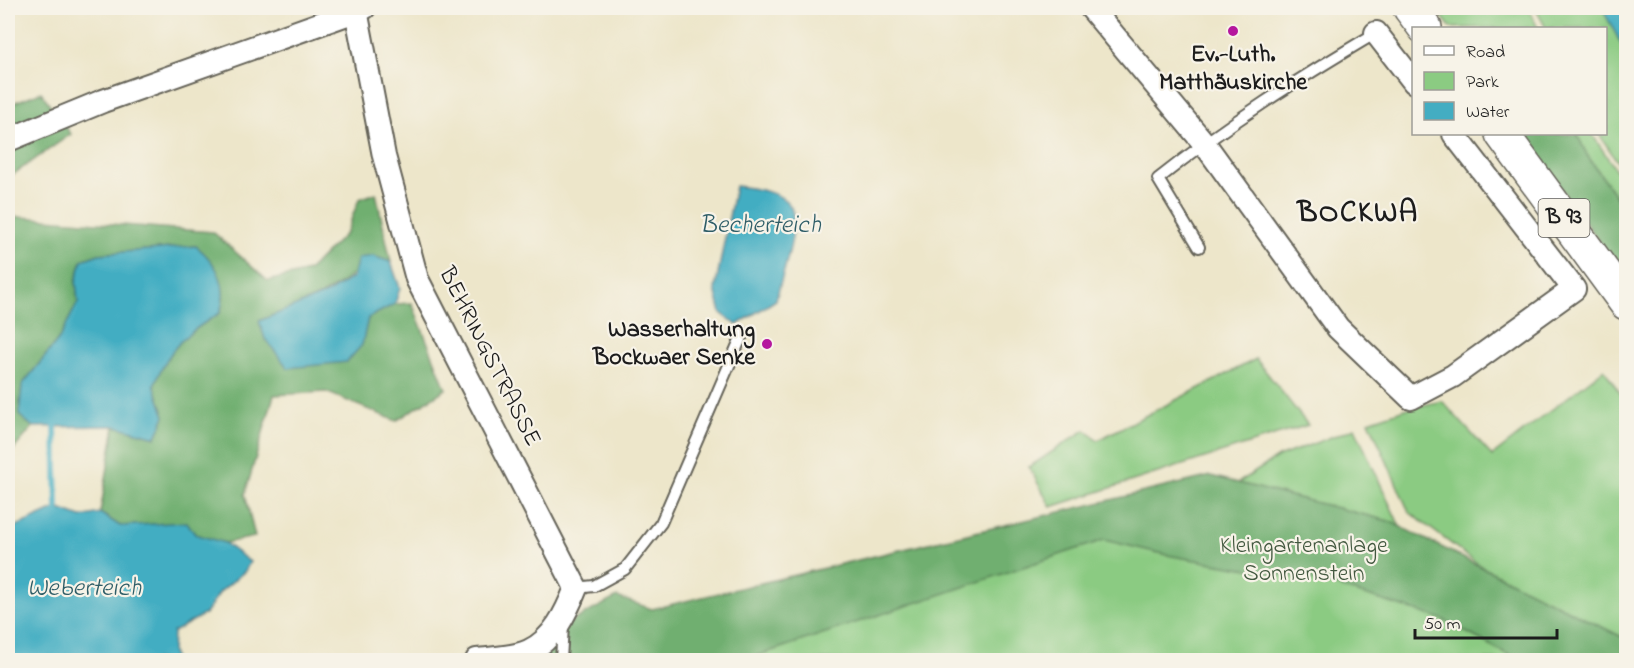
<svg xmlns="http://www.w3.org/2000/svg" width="1634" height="668" font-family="'Indie Flower',sans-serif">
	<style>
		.green { fill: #8bcb82; stroke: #54744f; stroke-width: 1.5 }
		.forest { fill: #70af70; stroke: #466646; stroke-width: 1.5 }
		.water { fill: #43adc2; stroke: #30646f; stroke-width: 1.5 }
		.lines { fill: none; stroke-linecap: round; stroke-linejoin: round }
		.stream { stroke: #43adc2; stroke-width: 6 }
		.lane-casing { stroke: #656359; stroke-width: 14 }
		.street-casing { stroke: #656359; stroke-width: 26 }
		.primary-casing { stroke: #656359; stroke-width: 36 }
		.lane { stroke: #fff; stroke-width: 10 }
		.street { stroke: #fff; stroke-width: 22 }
		.primary { stroke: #fff; stroke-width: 33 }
		.poi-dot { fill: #b5179e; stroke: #f7f3e8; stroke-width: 2 }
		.labels { text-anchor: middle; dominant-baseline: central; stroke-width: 4.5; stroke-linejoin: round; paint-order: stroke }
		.shield { fill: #f7f3e8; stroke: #5e5c59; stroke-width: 1.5 }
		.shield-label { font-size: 22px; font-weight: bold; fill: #1c1c1c }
		.poi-label { font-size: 24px; font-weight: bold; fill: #1c1c1c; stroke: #f7f3e8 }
		.street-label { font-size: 24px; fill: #1c1c1c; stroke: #f7f3e8 }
		.park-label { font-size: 24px; fill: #435940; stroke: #f7f3e8 }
		.water-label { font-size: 26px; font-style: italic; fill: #2e5d67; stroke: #f7f3e8 }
		.district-label { font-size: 30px; font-weight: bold; letter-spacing: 1.5px; fill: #1c1c1c; stroke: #f7f3e8 }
	</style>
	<rect width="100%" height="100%" fill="#f7f3e8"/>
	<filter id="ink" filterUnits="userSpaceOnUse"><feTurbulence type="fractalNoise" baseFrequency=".0167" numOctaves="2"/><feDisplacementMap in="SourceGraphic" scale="12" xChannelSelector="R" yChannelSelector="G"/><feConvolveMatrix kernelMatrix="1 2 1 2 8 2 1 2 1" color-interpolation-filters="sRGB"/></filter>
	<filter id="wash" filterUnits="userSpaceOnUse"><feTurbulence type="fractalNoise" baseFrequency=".008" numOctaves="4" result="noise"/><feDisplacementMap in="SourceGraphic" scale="24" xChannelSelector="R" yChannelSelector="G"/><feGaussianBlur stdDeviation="1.35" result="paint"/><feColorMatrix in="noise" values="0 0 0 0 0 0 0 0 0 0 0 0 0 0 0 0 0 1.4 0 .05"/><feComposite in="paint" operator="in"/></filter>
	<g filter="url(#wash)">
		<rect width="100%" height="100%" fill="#ede6ca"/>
		<g class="green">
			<polygon points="1435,8 1528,8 1538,28 1451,28"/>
			<polygon points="1535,8 1602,8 1626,53 1626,175 1599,134 1606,134 1606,28 1546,28"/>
			<polygon points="1577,134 1592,134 1626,185 1626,216 1623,207 1587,155"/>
			<polygon points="1256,359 1308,425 1051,507 1029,467 1085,430 1098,440"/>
			<polygon points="1604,369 1626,402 1626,639 1482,567 1409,512 1369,421 1405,409 1442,401 1492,456"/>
			<polygon points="1355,428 1442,619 1518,660 744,660 1201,507 1278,457"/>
		</g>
		<g class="forest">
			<polygon points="41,92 71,134 8,178 8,105"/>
			<polygon points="1521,134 1577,134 1587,155 1623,207 1626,216 1626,278"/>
			<path d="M376 193 391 262 373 256C337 293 306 302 259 321L265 338 288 368 362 345 368 318 395 304 412 303 446 389 396 421 326 392 274 395 245 494 255 537 225 543 149 525 120 526 100 513 115 426 156 437 165 416 154 385C171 345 184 335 220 313 229 285 218 264 196 246L99 254 82 260 76 282 78 302 59 339 22 385 19 415 33 427 8 456V216L213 232 268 281 308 271 346 233 359 199Z"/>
			<polygon points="1211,476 1389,521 1626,639 1626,660 1518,660 1442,619 1319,581 1172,556 1104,540 744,660 479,660 523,647 617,597 652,609"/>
		</g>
		<g class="water">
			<polygon points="1602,8 1626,8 1626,53"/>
			<path d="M735 186C752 188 786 191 792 210 799 229 781 279 776 300L737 325 721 313 715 289Z"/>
			<path d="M196 246C218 264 229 285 220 313 184 335 171 345 154 385L165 416 156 437 115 426 33 427 19 415 22 385 59 339 78 302 76 282 82 260 99 254Z"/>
			<polygon points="373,256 391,262 400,288 395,304 368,318 362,345 347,362 288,368 265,339 259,321 328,293 353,277 358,258"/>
			<polygon points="57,508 81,517 100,513 120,526 187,522 195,534 225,543 250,562 245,571 220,592 205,614 173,632 172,653 176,660 8,660 8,535 12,528"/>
		</g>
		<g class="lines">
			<polyline class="stream" points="55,427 57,508"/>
		</g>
	</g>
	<g filter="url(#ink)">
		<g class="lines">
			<g class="lane-casing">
				<g id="lane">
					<path d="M1199 247 1158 179C1227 124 1300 78 1376 33"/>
					<polyline points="576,588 594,586 625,569 661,523 743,333"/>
					<polyline points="561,660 563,625"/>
				</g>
			</g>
			<g class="street-casing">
				<g id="street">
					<polyline points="1091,8 1204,143 1338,328 1411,398 1453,376 1574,289 1454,134"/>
					<path d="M356 10 384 156 417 279 576 588C566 613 554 639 529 651 515 658 492 658 477 660"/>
					<polyline points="1376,33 1414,82"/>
					<polyline points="8,140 103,101 364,8"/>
				</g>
			</g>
			<g class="primary-casing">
				<g id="primary">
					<polyline points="1410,8 1425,28"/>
					<polyline points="1502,134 1626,303"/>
				</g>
			</g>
			<use href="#lane" class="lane"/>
			<use href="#street" class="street"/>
			<use href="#primary" class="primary"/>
		</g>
	</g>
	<g class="poi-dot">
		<circle cx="1233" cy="31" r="6"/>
		<circle cx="767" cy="344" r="6"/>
	</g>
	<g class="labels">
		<rect class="shield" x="1538.5" y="199" width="51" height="38" rx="4.5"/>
		<g class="shield-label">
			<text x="1564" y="218">B 93</text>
		</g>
		<g class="poi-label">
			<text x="1233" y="55">Ev.-Luth.<tspan x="1233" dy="28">Matthäuskirche</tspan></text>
			<text x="755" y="330" text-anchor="end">Wasserhaltung<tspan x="755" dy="28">Bockwaer Senke</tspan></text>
		</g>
		<g class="street-label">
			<text transform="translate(489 357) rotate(63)">BEHRINGSTRASSE</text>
		</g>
		<g class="park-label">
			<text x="1304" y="546">Kleingartenanlage<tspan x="1304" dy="28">Sonnenstein</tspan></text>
		</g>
		<g class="water-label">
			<text x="760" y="226">Becherteich</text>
			<text x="84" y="589">Weberteich</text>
		</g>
		<g class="district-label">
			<text x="1358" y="214">BOCKWA</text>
		</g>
	</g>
	<rect width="1634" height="668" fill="none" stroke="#f7f3e8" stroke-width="30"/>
	<rect x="1412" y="27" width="195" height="108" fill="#f7f3e8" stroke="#9f9d96" stroke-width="1.5"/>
	<rect x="1424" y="46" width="30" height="9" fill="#ffffff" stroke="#9f9d96" stroke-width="1.5"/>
	<text x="1466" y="57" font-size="18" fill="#1c1c1c">Road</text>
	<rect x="1424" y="72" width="30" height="18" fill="#8bcb82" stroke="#9f9d96" stroke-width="1.5"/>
	<text x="1466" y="87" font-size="18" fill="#1c1c1c">Park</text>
	<rect x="1424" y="102" width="30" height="18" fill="#43adc2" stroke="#9f9d96" stroke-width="1.5"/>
	<text x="1466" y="117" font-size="18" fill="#1c1c1c">Water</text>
	<path d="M1415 629v9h142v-9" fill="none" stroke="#1c1c1c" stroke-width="3"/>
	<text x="1424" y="629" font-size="18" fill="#1c1c1c" stroke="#f7f3e8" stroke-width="4.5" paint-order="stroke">50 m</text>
</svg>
